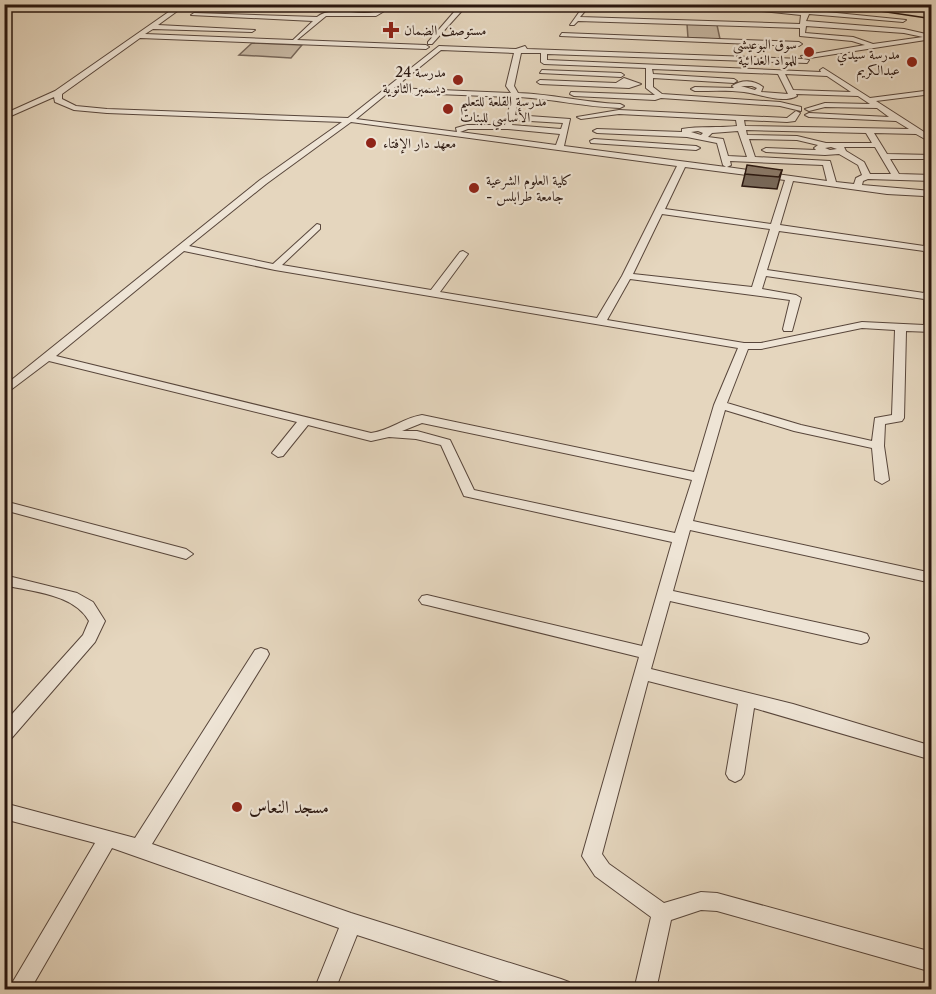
<svg xmlns="http://www.w3.org/2000/svg" width="936" height="994" font-family="'Libre Caslon Text',Amiri,serif">
	<style>
		.green { fill: #c5b5a0; stroke: #776658; stroke-width: 1.5 }
		.lines { fill: none; stroke-linecap: round; stroke-linejoin: round }
		.minor-casing { stroke: #58463b; stroke-width: 2 }
		.highway-casing { stroke: #29160f; stroke-width: 3 }
		.minor { fill: #eee4d5; fill-rule: evenodd }
		.highway { fill: #e5d6be; fill-rule: evenodd }
		.wall { fill: #78695b; stroke: #29160f; stroke-width: 1.5 }
		.building { fill: #8b7a6a; stroke: #29160f; stroke-width: 1.5 }
		.poi-dot { fill: #8f2418; stroke: #eee4d5; stroke-width: 2 }
		.labels { text-anchor: middle; dominant-baseline: central; stroke-width: 4.5; stroke-linejoin: round; paint-order: stroke }
		.far-poi-label { font-size: 14px; fill: #29160f; stroke: #eee4d5; text-anchor: start }
		.near-poi-label { font-size: 18px; fill: #29160f; stroke: #eee4d5; text-anchor: start }
	</style>
	<rect width="100%" height="100%" fill="#e5d6be"/>
	<filter id="stains"><feTurbulence type="fractalNoise" baseFrequency=".00333" numOctaves="4"/><feColorMatrix values="0 0 0 0 .2 0 0 0 0 .09 0 0 0 0 .02 0 0 0 .5 -.17"/></filter>
	<radialGradient id="worn" r=".72"><stop offset=".6" stop-color="#630" stop-opacity="0"/><stop offset="1" stop-color="#630" stop-opacity=".3"/></radialGradient>
	<g class="green">
		<polygon points="687,24 717,25 720,39 688,38"/>
		<polygon points="252,43 302,45 291,58 239,55"/>
	</g>
	<g class="lines">
		<g class="minor-casing">
			<g id="minor">
				<path d="M180 4H187L158 25 255 30 252 32 153 29 145 34 293 40 313 21 191 15 194 13 317 17C332 5 356 16 374 12 382 11 386 4 396 4L376 16H326L297 40 426 45 429 47 426 49 140 38 62 94V99L76 106 107 109 348 118 439 46 516 49 525 46 527 49 803 59 801 56 865 45 852 41 800 36V28L578 21 574 25H570L585 4H591L580 17 800 24 801 15 691 4H719L801 12 802 4H808L807 10 906 20 903 22 809 14 806 21 904 29 926 34V36L932 35V39L803 59 809 60 807 63 547 54V60L821 72 820 70 823 68 870 98 932 90V94L876 101 932 137V143L916 134 874 133 887 154 932 155V159H890L899 174 932 175V181L868 179 863 181 862 185 932 191V332L906 331 904 418 902 421 885 424 884 446 889 480 882 484 875 480 872 448 794 431 725 410 693 521 932 573V583L690 530 673 591 861 632 867 634 869 638 867 642 861 644 670 601 651 669 793 704 932 746V760L754 708 744 774 741 779 735 782 729 779 726 774 738 704 648 681 602 854 609 864 664 903 701 892 717 893 932 952V972L717 911 701 910 671 920 656 990H634L651 917 595 876 582 856 639 657 427 605 422 604 419 600 422 596 427 595 642 646 672 542 464 496 441 445 416 439 389 437 371 441 308 425 283 456 278 457 272 453 297 422 49 361 4 395V386L260 180 342 122 107 113 74 110 55 102 54 97 4 119V114L55 91ZM806 26 904 33 923 37 873 44 853 37 805 33ZM441 50 514 53 506 86 511 93 394 88ZM521 53H541V62L544 64 646 68V88L655 95 571 92 570 94 574 96 655 100 661 98 780 106 801 111V107L780 102 662 94 653 87V78L734 83 737 81 734 79 653 74 652 69 778 74 788 94 761 92 763 87C754 80 742 79 732 86L734 88 695 87 691 89 695 91C711 91 728 90 744 92 760 94 782 104 797 96L796 94 858 96 870 104 825 103 805 109 809 111 825 107 877 108 889 117 809 113 805 115 809 117 896 121 909 129 745 126 744 120 787 122 795 121 800 113 796 111 787 118 619 110 577 117 581 119 619 114 736 120 737 126C718 128 700 126 682 129V132L597 129 593 131 597 133 687 137 717 143 723 165 726 167 564 146 570 119 515 115 519 97C553 99 586 107 620 108L624 106 620 104C586 103 553 94 518 93L514 86ZM785 74 827 76 851 92 793 90ZM741 86H752L757 88 755 90ZM389 92 512 97 505 125H467L456 128 457 132 356 119ZM514 120 563 123 561 129 512 125ZM351 122 677 166 622 276 597 318 440 292 468 254 463 251 460 252 431 290 282 265 320 229V225L317 224 273 264 189 246 266 184ZM468 129H508L560 134 556 145 460 132ZM746 130 866 133 872 143H826L797 136 747 135ZM698 131 703 133 701 135 691 132ZM738 131 747 157 728 156 723 139 708 137 712 133ZM749 139 797 140 818 145 814 148 816 150 766 148 762 150 766 152 825 155 839 154 858 165 862 175 856 178 854 184 836 182 830 161 755 157ZM831 147 837 149 830 150 825 148ZM844 147H875L891 174H870L864 162 846 151ZM730 161 823 165 827 181 727 167 731 165ZM685 167 785 180 771 224 665 209ZM793 181 887 194 924 196V246L780 225ZM662 214 770 229 752 287 633 274ZM779 231 924 251V293L767 270ZM184 251 275 270 738 348 714 405 694 472 422 415C403 418 389 431 371 433L56 356ZM766 276 924 299V325L862 322 761 343H744L607 320 630 279 790 300 783 329 784 331H792L801 298 796 295 762 289ZM862 328 895 330 892 415 875 418 872 441 801 425 727 403 748 349H761ZM422 423 692 480 675 533 474 490 450 440 417 431H402Z"/>
				<polygon points="461,4 468,4 432,44 428,44 428,42"/>
				<polygon points="562,33 799,42 802,44 799,46 560,36"/>
				<polygon points="542,70 621,73 624,75 621,77 540,73"/>
				<polygon points="624,78 641,84 629,88 540,84 537,82 540,80 616,83"/>
				<polygon points="594,139 696,146 700,148 696,150 591,143 590,141"/>
				<polygon points="4,501 186,549 193,554 186,559 4,510"/>
				<path d="M4 575 77 593 93 602 105 621 95 642 10 740 4 742V723L83 635 89 621C74 594 33 592 4 585Z"/>
				<polygon points="261,648 267,650 269,654 267,658 152,844 351,913 561,979 569,982 571,990 527,990 357,935 335,990 314,990 339,928 112,848 30,990 8,990 95,843 4,819 4,803 135,838 255,650"/>
			</g>
		</g>
		<g class="highway-casing">
			<polygon id="highway" points="838,4 868,4 932,12 932,18"/>
		</g>
		<use href="#minor" class="minor"/>
		<use href="#highway" class="highway"/>
	</g>
	<polygon class="wall" points="782,170 777,189 742,186 745,174"/>
	<polygon class="building" points="747,165 782,170 779,177 745,174"/>
	<g class="poi-dot">
		<path d="M388 21h6v6h6v6h-6v6h-6v-6h-6v-6h6z"/>
		<circle cx="809" cy="52" r="6"/>
		<circle cx="912" cy="62" r="6"/>
		<circle cx="458" cy="80" r="6"/>
		<circle cx="448" cy="109" r="6"/>
		<circle cx="371" cy="143" r="6"/>
		<circle cx="474" cy="188" r="6"/>
		<circle cx="237" cy="807" r="6"/>
	</g>
	<g class="labels">
		<g class="far-poi-label">
			<text x="404" y="30">مستوصف الضمان</text>
			<text x="797" y="44" text-anchor="end">سوق البوعيشي<tspan x="797" dy="16">للمواد الغدائية</tspan></text>
			<text x="900" y="54" text-anchor="end">مدرسة سيدي<tspan x="900" dy="16">عبدالكريم</tspan></text>
			<text x="446" y="72" text-anchor="end">مدرسة 24<tspan x="446" dy="16">ديسمبر الثانوية</tspan></text>
			<text x="460" y="101">مدرسة القلعة للتعليم<tspan x="460" dy="16">الأساسي للبنات</tspan></text>
			<text x="383" y="143">معهد دار الإفتاء</text>
			<text x="486" y="180">كلية العلوم الشرعية<tspan x="486" dy="16">- جامعة طرابلس</tspan></text>
		</g>
		<g class="near-poi-label">
			<text x="249" y="807">مسجد النعاس</text>
		</g>
	</g>
	<rect width="936" height="994" fill="none" stroke="#e5d6be" stroke-width="24"/>
	<rect x="6" y="6" width="924" height="982" fill="none" stroke="#29160f" stroke-width="3"/>
	<rect x="12" y="12" width="912" height="970" fill="none" stroke="#29160f" stroke-width="1.5"/>
	<rect width="100%" height="100%" filter="url(#stains)"/>
	<rect width="100%" height="100%" fill="url(#worn)"/>
</svg>
